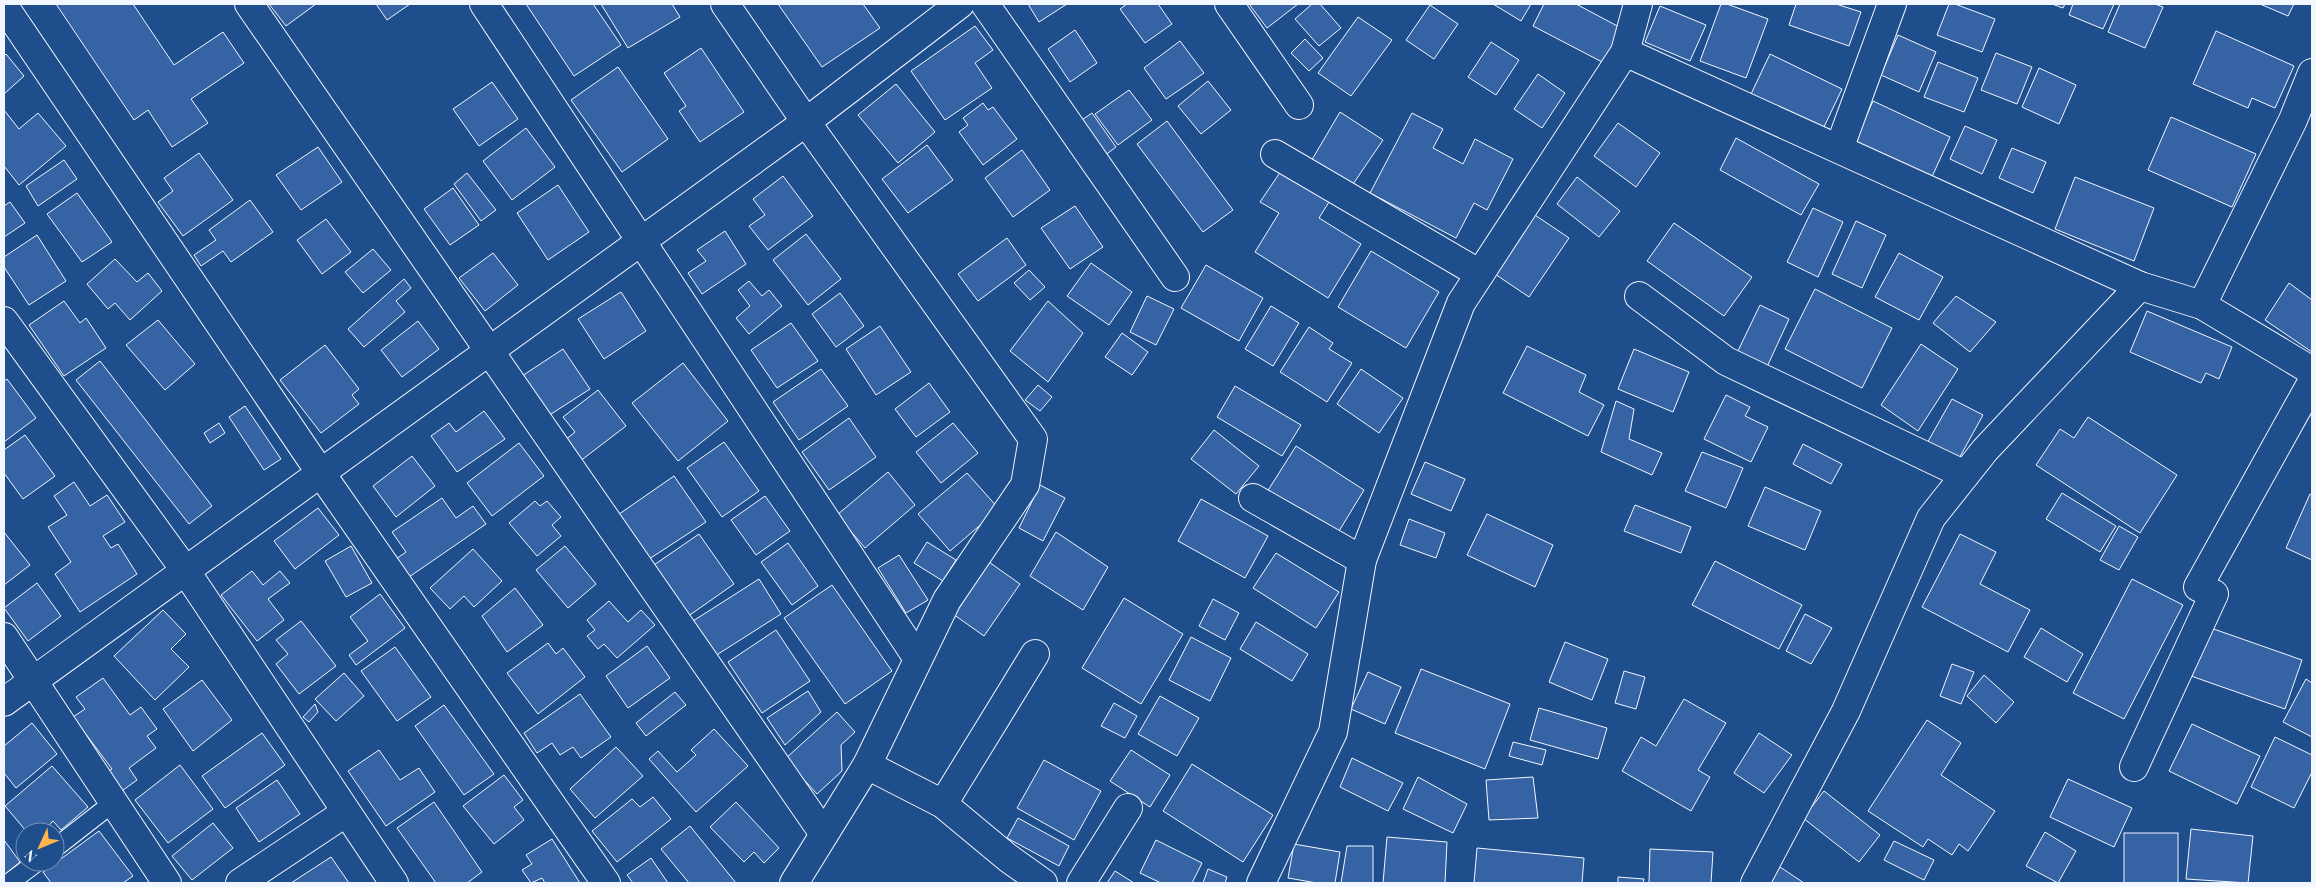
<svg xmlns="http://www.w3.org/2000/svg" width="2316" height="887" font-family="'Playfair Display',serif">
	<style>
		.building { fill: #3563a3; stroke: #f2f6ff }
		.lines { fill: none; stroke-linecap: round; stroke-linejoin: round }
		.service-casing { stroke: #f2f6ff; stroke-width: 20 }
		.minor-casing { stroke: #f2f6ff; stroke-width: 30 }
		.service { stroke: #1f4e8c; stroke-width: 18 }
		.minor { stroke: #1f4e8c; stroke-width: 28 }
	</style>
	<rect width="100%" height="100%" fill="#1f4e8c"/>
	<g class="building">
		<polygon points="56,4 133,4 174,65 223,32 244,63 191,99 208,123 172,147 148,110 134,120"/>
		<polygon points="269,4 316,4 286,26"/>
		<polygon points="376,4 410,4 387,20"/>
		<polygon points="526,4 593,4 621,45 574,76"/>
		<polygon points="601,4 672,4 680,17 628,48"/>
		<polygon points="778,4 863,4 880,28 822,67"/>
		<polygon points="1028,4 1067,4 1039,22"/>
		<polygon points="1127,4 1158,4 1172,24 1145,43 1120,9"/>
		<polygon points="1249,4 1298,4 1267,28"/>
		<polygon points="1312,4 1320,4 1341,28 1319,46 1295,19"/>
		<polygon points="1493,4 1531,4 1521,21"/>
		<polygon points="1544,4 1576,4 1623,29 1604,63 1533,26"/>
		<polygon points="1721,4 1727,4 1768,19 1746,78 1700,61"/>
		<polygon points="1796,4 1836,4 1861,12 1849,46 1789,25"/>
		<polygon points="1949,4 1955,4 1995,19 1982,52 1937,35"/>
		<polygon points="2052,4 2065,4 2063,8"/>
		<polygon points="2073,4 2114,4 2103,29 2069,15"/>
		<polygon points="2120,4 2155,4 2163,7 2145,48 2108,32"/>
		<polygon points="2260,4 2294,4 2288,16"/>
		<polygon points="1430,5 1458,24 1434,59 1406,40"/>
		<polygon points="1660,6 1706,25 1690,61 1645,42"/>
		<polygon points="1358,17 1392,40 1351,96 1318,73"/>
		<polygon points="975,26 993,50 975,63 992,88 945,120 911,71"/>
		<polygon points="1075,30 1097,63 1070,82 1048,49"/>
		<polygon points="2216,31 2294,66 2275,108 2252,98 2248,108 2193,84"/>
		<polygon points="1898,35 1936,52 1919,92 1881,75"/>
		<polygon points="1305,39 1323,58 1309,71 1291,53"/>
		<polygon points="1180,41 1204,73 1166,99 1144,68"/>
		<polygon points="1491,42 1519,60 1496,95 1468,77"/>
		<polygon points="701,48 744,112 700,142 679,111 686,106 664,73"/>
		<polygon points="1996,53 2032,67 2017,104 1981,90"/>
		<polygon points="6,54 24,76 4,94 4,56"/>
		<polygon points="1770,54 1842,89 1823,129 1751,94"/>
		<polygon points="1938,62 1978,78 1964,112 1924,97"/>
		<polygon points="618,67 668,139 622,172 571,100"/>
		<polygon points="2039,68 2076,85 2059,124 2022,107"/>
		<polygon points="1538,74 1565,93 1542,128 1514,109"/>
		<polygon points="1208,81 1231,110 1201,134 1178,106"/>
		<polygon points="492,82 518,119 479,146 453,109"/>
		<polygon points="896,84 935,132 898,163 858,115"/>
		<polygon points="1129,90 1152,120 1118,145 1095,114"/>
		<polygon points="1873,101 1950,137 1931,179 1854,143"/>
		<polygon points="983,103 988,110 993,107 1017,139 983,165 959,132 968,125 963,118"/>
		<polygon points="4,110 19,129 38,113 66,146 19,185 4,166"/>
		<polygon points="1340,112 1383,140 1351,187 1310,163"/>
		<polygon points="1092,113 1116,147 1100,159 1076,124"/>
		<polygon points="1412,113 1443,129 1433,148 1463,164 1475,139 1513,159 1487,210 1474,203 1456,238 1370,193"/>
		<polygon points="2171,117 2256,154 2232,207 2148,170"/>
		<polygon points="1167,121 1233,210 1203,232 1137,144"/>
		<polygon points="1618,123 1660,153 1636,187 1594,156"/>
		<polygon points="1965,126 1997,140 1982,174 1950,159"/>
		<polygon points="526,128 555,167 512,200 483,161"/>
		<polygon points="1736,138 1819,184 1801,215 1720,170"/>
		<polygon points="927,145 953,180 908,213 882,179"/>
		<polygon points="318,147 342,182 301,210 276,175"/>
		<polygon points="2012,148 2046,162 2033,193 1999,178"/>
		<polygon points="1022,150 1050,190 1013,217 985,178"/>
		<polygon points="199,153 233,200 183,236 158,202 173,191 164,178"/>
		<polygon points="64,160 77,179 38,206 26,186"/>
		<polygon points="1281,171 1329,202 1319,218 1361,244 1328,298 1255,252 1279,213 1260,202"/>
		<polygon points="467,173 496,210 481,221 454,184"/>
		<polygon points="783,176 813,216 768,250 749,226 765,215 753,199"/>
		<polygon points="1577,177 1620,211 1599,237 1557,204"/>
		<polygon points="2075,177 2154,208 2134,261 2055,229"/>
		<polygon points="558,185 589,232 548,260 517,213"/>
		<polygon points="453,188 479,225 450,245 424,209"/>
		<polygon points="77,193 112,242 82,262 47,214"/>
		<polygon points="250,200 273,232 231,262 223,251 201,266 194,255 216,240 209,230"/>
		<polygon points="10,202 25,223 4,237 4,206"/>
		<polygon points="1075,206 1103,247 1070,269 1041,228"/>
		<polygon points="1813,208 1843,222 1818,277 1787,262"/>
		<polygon points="1532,213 1569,238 1529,297 1492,272"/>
		<polygon points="326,219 351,252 322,274 297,240"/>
		<polygon points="1856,221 1886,235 1862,288 1832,274"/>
		<polygon points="1674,223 1752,277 1724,316 1647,261"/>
		<polygon points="725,231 746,264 702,294 688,273 706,261 697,250"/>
		<polygon points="806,234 841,279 808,305 773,260"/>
		<polygon points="37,235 66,281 29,305 4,267 4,257"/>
		<polygon points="1007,238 1026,265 978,301 958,274"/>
		<polygon points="373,249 391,270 363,293 345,272"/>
		<polygon points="1371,251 1439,292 1406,348 1338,307"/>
		<polygon points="493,253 518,285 485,311 459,278"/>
		<polygon points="1899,253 1943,277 1919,320 1875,297"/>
		<polygon points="115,259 137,282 148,273 162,291 130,320 115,303 108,309 87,284"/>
		<polygon points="1091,263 1132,292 1109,325 1067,296"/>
		<polygon points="1206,265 1263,298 1239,341 1181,308"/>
		<polygon points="1029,270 1045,287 1030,300 1014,283"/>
		<polygon points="404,279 411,288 396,301 405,312 364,347 348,329"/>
		<polygon points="749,281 762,296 769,290 782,306 749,334 736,318 750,306 738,290"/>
		<polygon points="2289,283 2312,300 2312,352 2265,320"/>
		<polygon points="1815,289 1892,328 1862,388 1785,349"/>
		<polygon points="621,292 646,331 604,359 578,319"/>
		<polygon points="840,293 864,326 836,347 812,314"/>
		<polygon points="1147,296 1174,309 1156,345 1130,332"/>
		<polygon points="1956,296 1996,322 1970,352 1933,323"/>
		<polygon points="64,301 80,323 86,318 106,348 64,376 29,325"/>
		<polygon points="1048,301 1083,333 1048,382 1010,351"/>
		<polygon points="1760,305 1789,319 1766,369 1736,355"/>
		<polygon points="1271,306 1299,323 1273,366 1245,349"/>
		<polygon points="2147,311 2232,347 2219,379 2206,373 2201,383 2130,352"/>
		<polygon points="158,320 195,364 165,390 126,345"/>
		<polygon points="418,321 439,349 402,377 381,350"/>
		<polygon points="791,323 818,361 777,388 751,350"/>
		<polygon points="880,326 911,372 876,395 846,349"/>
		<polygon points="1309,327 1333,343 1329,349 1352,363 1327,402 1280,372"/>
		<polygon points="1122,333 1148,352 1132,375 1105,357"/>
		<polygon points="1921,344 1958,369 1918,431 1881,405"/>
		<polygon points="325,345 359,389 352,395 359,404 321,433 280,380"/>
		<polygon points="1527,346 1586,375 1579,392 1604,405 1588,436 1503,393"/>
		<polygon points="563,349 590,389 548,416 522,376"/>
		<polygon points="1634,349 1689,372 1673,412 1618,389"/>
		<polygon points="100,361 212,506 189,524 76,380"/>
		<polygon points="683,363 728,421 678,461 632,403"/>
		<polygon points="821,369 848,406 799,440 773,402"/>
		<polygon points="1361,369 1403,398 1379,433 1337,404"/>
		<polygon points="7,379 36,418 4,442 4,381"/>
		<polygon points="929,383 950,412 916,437 895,409"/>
		<polygon points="1038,385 1052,397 1040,411 1025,400"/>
		<polygon points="1235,386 1301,425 1282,456 1217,417"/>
		<polygon points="598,390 626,426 575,465 559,445 575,432 563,417"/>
		<polygon points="1726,395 1750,407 1745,416 1768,427 1751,462 1704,439"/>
		<polygon points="1952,399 1983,415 1957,462 1926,445"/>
		<polygon points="1616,401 1634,409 1629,439 1662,453 1652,475 1601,452"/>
		<polygon points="245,406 281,459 264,470 229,417"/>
		<polygon points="484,411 505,439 457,472 431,436 449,423 456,432"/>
		<polygon points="2088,417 2177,475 2140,533 2036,465 2060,429 2074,438"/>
		<polygon points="849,418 876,457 829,490 802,452"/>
		<polygon points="219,423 225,433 210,443 204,433"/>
		<polygon points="953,423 978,453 941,483 916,452"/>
		<polygon points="1214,430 1259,466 1236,494 1191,459"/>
		<polygon points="25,435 55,476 23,499 4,473 4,450"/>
		<polygon points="724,442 759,491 722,517 687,468"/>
		<polygon points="519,443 544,476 492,516 467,483"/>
		<polygon points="1803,444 1842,464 1831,484 1793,464"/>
		<polygon points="1296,446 1364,490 1336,536 1267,492"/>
		<polygon points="1702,452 1743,468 1726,508 1685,491"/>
		<polygon points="412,456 435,486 396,517 373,486"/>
		<polygon points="1425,462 1465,479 1451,511 1411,494"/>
		<polygon points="888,472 915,505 865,548 837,515"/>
		<polygon points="967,473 999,509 950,551 918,514"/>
		<polygon points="674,476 706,522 643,563 612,519"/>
		<polygon points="74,482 90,506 107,495 125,522 103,536 111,548 118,544 137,574 80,612 55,574 71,562 48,527 67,515 54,496"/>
		<polygon points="1040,485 1065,498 1043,541 1019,528"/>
		<polygon points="1765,487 1821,511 1805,550 1748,526"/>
		<polygon points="2062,493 2116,526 2100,552 2046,519"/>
		<polygon points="2310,494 2312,495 2312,560 2286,548"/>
		<polygon points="765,496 790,531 756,555 731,520"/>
		<polygon points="442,498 456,518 473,506 486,524 409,577 396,559 406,552 392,532"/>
		<polygon points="1201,499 1268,536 1245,578 1178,541"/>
		<polygon points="535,501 540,506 547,501 561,517 552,525 561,536 537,556 509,523"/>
		<polygon points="1635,505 1691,527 1681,553 1624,531"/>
		<polygon points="318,508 339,535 295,569 274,541"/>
		<polygon points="1487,514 1553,545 1535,587 1467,555"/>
		<polygon points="1409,519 1445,533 1436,558 1400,545"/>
		<polygon points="2119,526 2138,537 2119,570 2100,560"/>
		<polygon points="4,532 30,565 4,585"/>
		<polygon points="1056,532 1108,567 1083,610 1030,576"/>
		<polygon points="699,534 734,584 687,617 651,567"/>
		<polygon points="1960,534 1996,552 1980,584 2030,610 2008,652 1922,607"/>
		<polygon points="927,542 956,560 943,581 914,563"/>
		<polygon points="788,543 818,586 792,605 761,562"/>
		<polygon points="351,546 372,583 346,597 325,561"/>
		<polygon points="565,546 596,584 568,608 536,570"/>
		<polygon points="473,549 502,581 474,607 464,596 450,609 430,588"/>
		<polygon points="1276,553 1339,592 1316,628 1253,588"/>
		<polygon points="899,555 928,600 906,613 878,568"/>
		<polygon points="1715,561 1802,605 1779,649 1692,605"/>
		<polygon points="989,562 1020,584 984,636 953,614"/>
		<polygon points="252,571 263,585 280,571 290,583 268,599 284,620 257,641 221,595"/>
		<polygon points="759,579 781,614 715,656 693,621"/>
		<polygon points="2132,579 2183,605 2124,719 2073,693"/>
		<polygon points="37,583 61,616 28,641 4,608"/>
		<polygon points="832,585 892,671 845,704 784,618"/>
		<polygon points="515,588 543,625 507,652 482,616"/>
		<polygon points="380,594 405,628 356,665 349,655 368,641 350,617"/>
		<polygon points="1124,598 1183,634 1141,704 1082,668"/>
		<polygon points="1213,599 1239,613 1225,640 1199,626"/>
		<polygon points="609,601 628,622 641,610 655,625 617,658 604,644 598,649 587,636 595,630 587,620"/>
		<polygon points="163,610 186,634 171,649 189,667 155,700 114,656"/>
		<polygon points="1805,614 1832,628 1811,664 1786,651"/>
		<polygon points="301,621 336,666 299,694 276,664 288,654 276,640"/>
		<polygon points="1256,622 1308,654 1292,681 1240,649"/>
		<polygon points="2208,627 2302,660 2285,709 2191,676"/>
		<polygon points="2041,628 2083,654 2067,682 2024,657"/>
		<polygon points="776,630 810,681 762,713 728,662"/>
		<polygon points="1191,637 1231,658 1210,701 1169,680"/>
		<polygon points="1565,642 1608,659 1592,700 1549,682"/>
		<polygon points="548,643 556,654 563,648 585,677 538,714 507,673"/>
		<polygon points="647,646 670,678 628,708 606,676"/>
		<polygon points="395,647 431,697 397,721 361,671"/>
		<polygon points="1952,664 1974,672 1961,704 1940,696"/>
		<polygon points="1421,669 1510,704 1485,769 1395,733"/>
		<polygon points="1624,671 1645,677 1636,709 1615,703"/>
		<polygon points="1368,672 1401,687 1385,724 1351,709"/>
		<polygon points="344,673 364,696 336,721 315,699"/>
		<polygon points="1984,675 2014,702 1996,723 1967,696"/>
		<polygon points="103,678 130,715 141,707 157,729 147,736 156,748 129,768 137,780 119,793 104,774 112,769 73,717 85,709 76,697"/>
		<polygon points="2306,679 2312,683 2312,737 2283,722"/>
		<polygon points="202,680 232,720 193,751 163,709"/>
		<polygon points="808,691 821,712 785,745 767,718"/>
		<polygon points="675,692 686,705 646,736 636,723"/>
		<polygon points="580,694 611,737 581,758 573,747 560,755 552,743 537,753 524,733"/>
		<polygon points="1160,696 1199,718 1177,756 1138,734"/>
		<polygon points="1684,699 1726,723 1698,770 1710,777 1691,811 1622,771 1641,737 1656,746"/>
		<polygon points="1114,703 1137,716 1125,738 1101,726"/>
		<polygon points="315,704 318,712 309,722 303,717"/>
		<polygon points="444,705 494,774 464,795 415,726"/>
		<polygon points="1539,708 1607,728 1598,759 1530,740"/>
		<polygon points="837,712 855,732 841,745 842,771 817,794 785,759"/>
		<polygon points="1927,720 1961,743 1941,775 1995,811 1968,851 1959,844 1952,855 1928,839 1923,847 1868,811"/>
		<polygon points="32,723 57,754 16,788 4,773 4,746"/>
		<polygon points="2192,724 2260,756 2237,804 2169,771"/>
		<polygon points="714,729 748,766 696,812 649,759 658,751 677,772 696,755 691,750"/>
		<polygon points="262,733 285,765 225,808 202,776"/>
		<polygon points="1759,733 1792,755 1764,793 1734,773"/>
		<polygon points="2275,737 2312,755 2312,772 2294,808 2251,787"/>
		<polygon points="1513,742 1546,750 1542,765 1509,756"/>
		<polygon points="616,747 643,776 595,818 570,789"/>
		<polygon points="379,750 400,780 419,768 435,792 386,826 348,771"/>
		<polygon points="1131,750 1170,775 1150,807 1110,781"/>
		<polygon points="1352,758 1403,783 1388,811 1340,787"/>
		<polygon points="1044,760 1101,791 1074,840 1017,808"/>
		<polygon points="1192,764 1273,815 1243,862 1163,811"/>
		<polygon points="180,765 213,809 168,843 135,800"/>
		<polygon points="52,766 88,807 61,830 53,821 43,832 27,832 5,806"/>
		<polygon points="504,775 523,800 514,807 524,820 494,844 463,806"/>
		<polygon points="1418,777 1467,804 1453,833 1403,809"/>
		<polygon points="1533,777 1538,818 1489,820 1486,780"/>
		<polygon points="2068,779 2132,808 2114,847 2050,817"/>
		<polygon points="277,780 300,814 259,842 236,808"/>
		<polygon points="1824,791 1880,835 1859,862 1803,818"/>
		<polygon points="653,797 671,819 617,862 592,831 632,799 640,807"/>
		<polygon points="434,802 482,872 467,883 436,883 397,828"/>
		<polygon points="736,802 779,848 764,863 754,852 744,862 710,827"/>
		<polygon points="1018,818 1069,846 1059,866 1007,838"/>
		<polygon points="213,823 233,848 192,880 172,856"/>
		<polygon points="690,826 736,883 689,883 661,849"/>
		<polygon points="2191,829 2253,836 2248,883 2186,879"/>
		<polygon points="99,831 133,876 123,883 51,883 43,872"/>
		<polygon points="2045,832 2076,851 2058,883 2026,866"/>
		<rect x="2124" y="833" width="54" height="50"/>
		<polygon points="1387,837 1447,842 1445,883 1383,883"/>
		<polygon points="552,839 580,883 545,883 542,878 531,883 522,870 532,864 526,855"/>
		<polygon points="4,840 20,862 4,875"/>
		<polygon points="1156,840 1202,863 1192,883 1161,883 1140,873"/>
		<polygon points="1894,841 1934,860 1924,880 1884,860"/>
		<polygon points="1294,844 1340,852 1335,883 1317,883 1288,878"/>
		<polygon points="1347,846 1373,846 1373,883 1341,883"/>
		<polygon points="1477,848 1584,858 1582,883 1474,883"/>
		<polygon points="1650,849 1713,852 1711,883 1649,883"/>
		<polygon points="331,857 349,883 291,883"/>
		<polygon points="651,858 668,883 633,883 627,875"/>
		<polygon points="1780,867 1804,883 1769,883"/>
		<polygon points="1208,869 1227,877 1225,883 1203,883"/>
		<polygon points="1115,871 1134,883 1107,883"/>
		<polygon points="1618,877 1644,879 1643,883 1618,883"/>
	</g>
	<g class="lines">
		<g class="service-casing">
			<g id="service">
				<polyline points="55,848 114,802"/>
				<polyline points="9,883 37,862"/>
			</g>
		</g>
		<g class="minor-casing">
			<g id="minor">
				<polyline points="249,4 824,834"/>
				<polyline points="484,4 918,659"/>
				<polyline points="725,4 806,122 1033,439 1025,485 947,600 867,765 794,883"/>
				<polyline points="985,4 1175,277"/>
				<polyline points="1229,4 1299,105"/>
				<polyline points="4,6 320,472 606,883"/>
				<polyline points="1625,52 2140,286 2202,305 2312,371"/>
				<polyline points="1839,149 1892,4"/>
				<polyline points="1275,154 1480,274"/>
				<polyline points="1639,296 1726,361 1965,475"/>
				<polyline points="2202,305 2293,120 2312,73"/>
				<polyline points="4,321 185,570 394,883"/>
				<polyline points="1253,498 1362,560"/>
				<polyline points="4,637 167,883"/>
				<polyline points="4,702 806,122 960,4"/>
				<polyline points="867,765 943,804 1008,858 1043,883"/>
				<polyline points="2134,767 2214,594 2198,587 2312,382"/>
				<polyline points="943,804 1035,654"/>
				<polyline points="240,883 345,813"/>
				<polyline points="1081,883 1128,808"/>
				<polyline points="1261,883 1333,732 1362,560 1461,303 1625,52 1638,4"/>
				<polyline points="1755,883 1846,711 1931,518 1985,450 2140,286"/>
			</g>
		</g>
		<use href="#service" class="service"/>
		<use href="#minor" class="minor"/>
	</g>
	<rect width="2316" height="887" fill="none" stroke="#f2f6ff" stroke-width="10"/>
	<g transform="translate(40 847) rotate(226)"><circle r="24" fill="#1f4e8c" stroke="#7391ba"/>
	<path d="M0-4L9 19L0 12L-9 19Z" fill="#ffb74d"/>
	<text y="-8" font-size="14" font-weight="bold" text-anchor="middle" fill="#f2f6ff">N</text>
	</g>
</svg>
